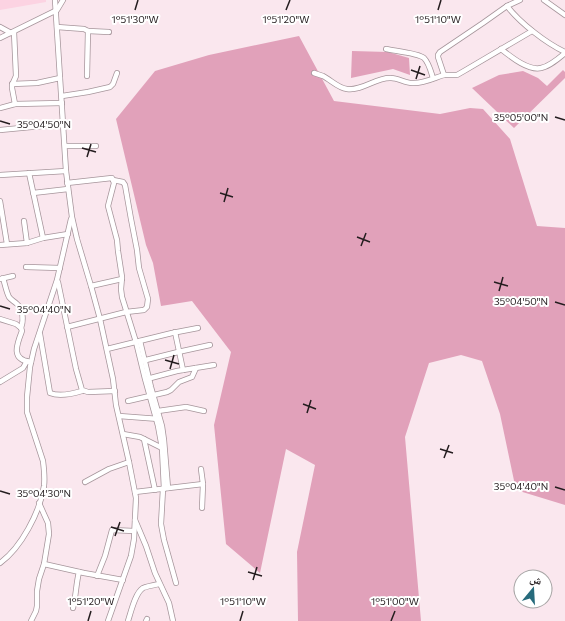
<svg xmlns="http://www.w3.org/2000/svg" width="565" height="621" font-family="Commissioner,'Noto Naskh Arabic',sans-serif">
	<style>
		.green { fill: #fcd3e2 }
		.forest { fill: #e1a1ba }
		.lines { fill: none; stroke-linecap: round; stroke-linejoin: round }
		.minor-casing { stroke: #a6959b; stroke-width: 6 }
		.minor { stroke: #fff; stroke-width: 4.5 }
		.ticks { fill: none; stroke: #241d1f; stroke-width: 1.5 }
		.ticks-label { font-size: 10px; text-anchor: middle; fill: #241d1f; stroke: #fff; stroke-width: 4; stroke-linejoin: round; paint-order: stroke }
	</style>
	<rect width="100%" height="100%" fill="#fae7ee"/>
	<polygon class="green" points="0,0 46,0 46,2 0,10"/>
	<g class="forest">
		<polygon points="299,36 334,101 440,114 470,108 483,109 510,139 537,226 565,228 565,505 516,490 500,414 482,361 461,355 429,363 405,437 421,621 298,621 297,552 315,465 286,449 260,573 226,544 214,425 231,352 192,301 161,306 153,263 146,245 116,119 155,71 209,55"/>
		<polygon points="352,51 388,52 409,58 410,75 393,69 351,78"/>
		<polygon points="563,70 565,72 565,78 514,128 472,88 499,75 523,71 538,78 547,86"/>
	</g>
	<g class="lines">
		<g class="minor-casing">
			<g id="minor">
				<polyline points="55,0 66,171 72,217 77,239 91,286 100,319 113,379 116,405 129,462 136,498 134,539 131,556 108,621"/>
				<polyline points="520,0 507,6 483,23 440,52 438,55 438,57 444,75 457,75 464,71 532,31"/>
				<polyline points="544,0 565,15"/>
				<path d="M507 6C520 23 546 43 565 52"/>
				<polyline points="0,27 11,33"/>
				<polyline points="57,27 84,29 88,31 87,76"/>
				<polyline points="88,31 109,32"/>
				<polyline points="14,32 16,76 12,85 12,88 15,104"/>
				<polyline points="0,38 57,10 63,0"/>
				<path d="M386 49C395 51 418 53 424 58 429 63 431 72 433 78"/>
				<path d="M501 49C510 56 528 71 541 68 550 66 558 59 565 53"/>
				<path d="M314 73C317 74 320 75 323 76 331 80 338 88 347 89 363 91 376 77 391 78 398 78 405 83 412 83 423 84 434 78 444 75"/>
				<polyline points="12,84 37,83 60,78"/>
				<polyline points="62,96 88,92 110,87 113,84 117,73"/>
				<polyline points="0,108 15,104 62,103"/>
				<polyline points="0,130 63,124"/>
				<polyline points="65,146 96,146"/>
				<polyline points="29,173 43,238"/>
				<polyline points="0,175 66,171"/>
				<polyline points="67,183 112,178 113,180 114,183 108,206 117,240 118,251 122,277 121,289 122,297 136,342 145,379 158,426 162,448 164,489"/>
				<polyline points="33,193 68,189"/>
				<polyline points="0,201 7,244"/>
				<polyline points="24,221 27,243"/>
				<polyline points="0,245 27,243 43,238 68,234"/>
				<polyline points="26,267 60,268"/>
				<path d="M3 278C5 284 6 291 9 297 11 300 14 301 17 304 23 309 24 320 21 328"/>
				<polyline points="0,279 13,276"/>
				<polyline points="58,282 76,369 82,390 88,392 115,391"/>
				<polyline points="91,286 122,279"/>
				<path d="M0 319 16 324 21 328 22 331C17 344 10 360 31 362"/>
				<polyline points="67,327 126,312 144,310 147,307 148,299 139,268 137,250 131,219 125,185 123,182 113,180"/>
				<polyline points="175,332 183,370"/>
				<path d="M40 334 50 393C60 397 72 394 82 391"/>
				<polyline points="140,341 151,387 162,426 164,440 168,488"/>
				<polyline points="107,349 172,333 198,328"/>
				<polyline points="142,361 178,352 210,345"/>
				<polyline points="147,379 177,371 214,365"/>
				<polyline points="0,382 23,368 27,361"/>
				<polyline points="128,401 167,392 171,390 179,382 192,377 196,368"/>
				<polyline points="158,411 186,407 204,411"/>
				<polyline points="119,416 159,419"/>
				<polyline points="123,434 140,437 164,449"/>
				<polyline points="144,439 155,490"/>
				<polyline points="201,469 203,484 202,508"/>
				<polyline points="85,482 109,469 129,462"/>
				<polyline points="163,489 161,524 164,540 176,583"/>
				<polyline points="135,492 203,484"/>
				<polyline points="135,520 146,546 155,573 169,603 173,621"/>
				<path d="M0 563C21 548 40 512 44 486 45 478 44 469 43 461L27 412V397L30 367 34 349 57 280 71 219"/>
				<polyline points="44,564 84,573 123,580"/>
				<polyline points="97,576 105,556 112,530 134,531"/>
				<path d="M73 608C76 596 76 584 79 572"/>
				<polyline points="31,621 36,611 37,606 37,591 39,579 44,564 49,534 48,523 39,503"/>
				<path d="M128 621C131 612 135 593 143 588 148 586 154 585 159 584"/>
				<polyline points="146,621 147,619"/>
			</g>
		</g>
		<use href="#minor" class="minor"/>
	</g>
	<path class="ticks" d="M135 10 138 0M286 10 290 0M438 10 441 0M411 70 425 75M416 79 420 66M555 117 565 120M0 121 10 124M82 148 96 152M87 157 91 144M220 193 233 197M224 202 228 188M357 237 370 242M361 246 366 233M494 282 508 286M499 291 503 277M555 302 565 305M0 306 10 309M165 360 179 364M170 369 174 355M303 404 316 409M307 413 311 400M440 449 453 453M444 458 449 445M555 487 565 490M0 491 10 494M111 527 124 531M115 536 120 522M248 572 262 576M253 580 257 567M88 621 91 611M240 621 243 611M391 621 395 611"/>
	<g class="ticks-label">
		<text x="135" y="23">1°51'30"W</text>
		<text x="286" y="23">1°51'20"W</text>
		<text x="438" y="23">1°51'10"W</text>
		<text x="521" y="121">35°05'00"N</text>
		<text x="44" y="128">35°04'50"N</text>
		<text x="521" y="305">35°04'50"N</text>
		<text x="44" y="313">35°04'40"N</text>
		<text x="521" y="490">35°04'40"N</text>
		<text x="44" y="497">35°04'30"N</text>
		<text x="91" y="605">1°51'20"W</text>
		<text x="243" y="605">1°51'10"W</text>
		<text x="395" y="605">1°51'00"W</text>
	</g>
	<g transform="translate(533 589) rotate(18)"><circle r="19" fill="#ffffff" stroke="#a7a5a5"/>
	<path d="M0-3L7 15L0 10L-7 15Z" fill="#276b7c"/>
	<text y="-6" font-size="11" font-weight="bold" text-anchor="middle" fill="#241d1f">ش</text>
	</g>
</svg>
